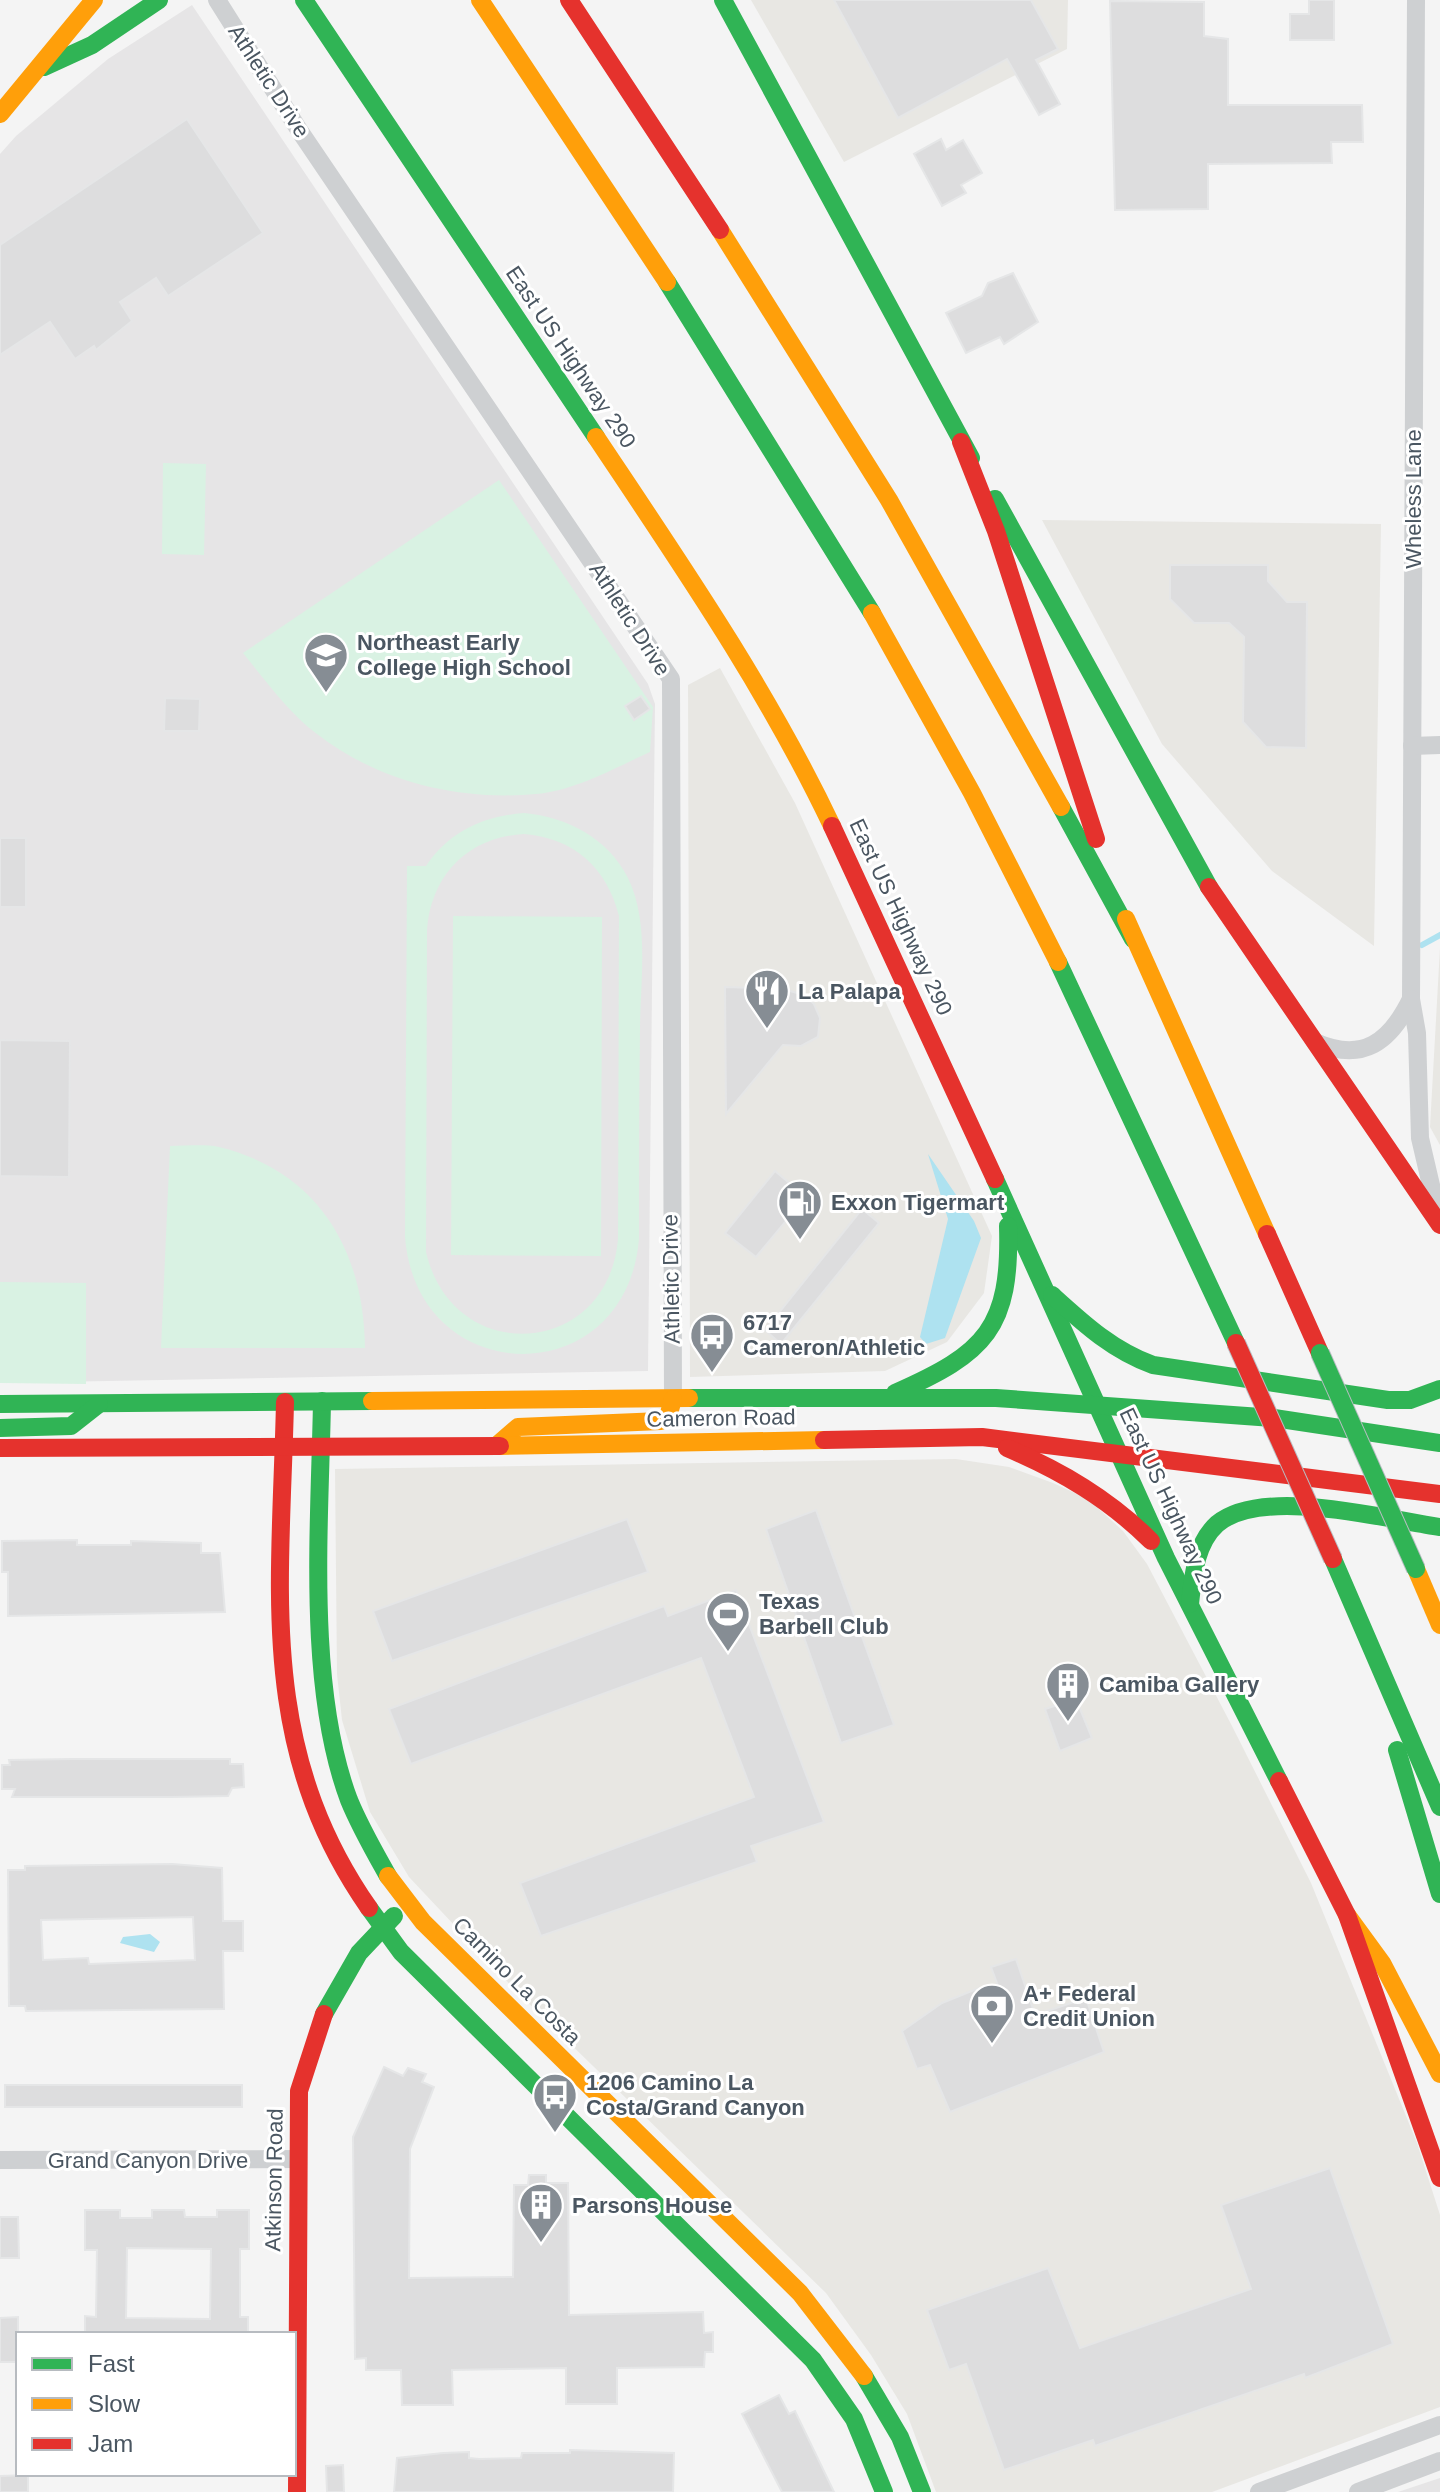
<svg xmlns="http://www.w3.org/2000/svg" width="1440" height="2492" font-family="Arial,sans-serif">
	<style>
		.commercial { fill: #e8e7e3 }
		.education { fill: #e6e5e6 }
		.green { fill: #d9f2e3; fill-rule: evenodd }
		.water { fill: #aee2f0 }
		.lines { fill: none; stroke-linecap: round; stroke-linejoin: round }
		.stream { stroke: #aee2f0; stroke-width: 6 }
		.building { fill: #ddddde; stroke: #e5e6e7; stroke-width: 2; fill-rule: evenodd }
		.street { stroke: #ced0d2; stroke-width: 18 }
		.fast { stroke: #30b455; stroke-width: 18 }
		.slow { stroke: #ff9f0a; stroke-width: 18 }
		.jam { stroke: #e5322d; stroke-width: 18 }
		.fast-bridge-casing { stroke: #b9bec3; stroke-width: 20; stroke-linecap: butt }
		.jam-bridge-casing { stroke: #b9bec3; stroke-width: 20; stroke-linecap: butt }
		.fast-bridge { stroke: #30b455; stroke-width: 18 }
		.jam-bridge { stroke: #e5322d; stroke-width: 18 }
		.labels { text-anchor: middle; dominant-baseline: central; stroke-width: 6; stroke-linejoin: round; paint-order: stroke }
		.street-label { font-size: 22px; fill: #4a5661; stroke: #fff }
		.poi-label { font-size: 22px; font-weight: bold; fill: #4a5661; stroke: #fff; text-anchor: start }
	</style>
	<rect width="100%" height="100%" fill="#f4f4f4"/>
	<g class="commercial">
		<polygon points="751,0 1068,0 1067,49 844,162"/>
		<polygon points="1042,520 1381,524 1374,946 1272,871 1162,744"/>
		<polygon points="720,668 795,803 992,1236 984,1293 947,1342 885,1371 690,1377 688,685"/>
		<polygon points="1440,948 1440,1145 1430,1127"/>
		<polygon points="956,1459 1009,1467 1053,1483 1088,1499 1123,1531 1147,1564 1232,1726 1311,1883 1417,2143 1440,2215 1440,2407 1212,2492 936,2492 907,2414 871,2355 826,2293 517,1992 409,1877 370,1812 342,1720 337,1674 335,1469"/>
	</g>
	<g class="education">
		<polygon points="192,5 648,684 655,704 648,1371 0,1383 0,154 16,136 108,59"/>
		<polygon points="1440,2478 1440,2492 1398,2492"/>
	</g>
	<g class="green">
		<polygon points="163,463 206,464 204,555 162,554"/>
		<path d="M499 480 653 707 650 752C615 768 574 791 536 794 459 801 379 782 317 734 288 712 266 681 243 653Z"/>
		<path d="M524 813C567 817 608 838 628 878 650 923 640 982 640 1030 639 1100 639 1169 639 1239 626 1394 417 1391 405 1237L407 866H426C449 832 483 816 524 813ZM524 834C574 838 607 868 619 916L618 1239C608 1358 453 1368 426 1252L427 930C431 875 468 837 524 834Z"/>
		<polygon points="453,916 602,917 601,1256 451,1255"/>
		<path d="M170 1146C186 1146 204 1144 219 1147 318 1171 364 1250 365 1348H161Z"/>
		<polygon points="0,1282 86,1283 86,1384 0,1383"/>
	</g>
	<g class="water">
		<polygon points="928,1154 974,1221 981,1238 945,1338 926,1344 920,1337 948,1219"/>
		<polygon points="150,1934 160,1942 154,1952 120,1943 123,1937"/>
	</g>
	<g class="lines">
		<polyline class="stream" points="1422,945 1440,935"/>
	</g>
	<g class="building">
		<polygon points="834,0 1031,0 1058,49 1036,60 1060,104 1039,115 1007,59 898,118"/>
		<polygon points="1309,0 1334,0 1334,40 1290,40 1290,14 1309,14"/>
		<polygon points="1110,1 1204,2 1204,36 1228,39 1228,105 1362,105 1363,142 1331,142 1332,163 1208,164 1208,209 1115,210"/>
		<polygon points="187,119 263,233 168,296 156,278 120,302 132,321 96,350 94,346 75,359 50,322 0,355 0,245"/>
		<polygon points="941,139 946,150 963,140 982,173 961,185 966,193 942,206 914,154"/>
		<polygon points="1013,273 1038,322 1004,344 1000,337 966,353 946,313 982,296 988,283"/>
		<polygon points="1170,565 1268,565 1268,581 1287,602 1307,602 1306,748 1266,747 1243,722 1244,637 1229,623 1194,623 1170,599"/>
		<polygon points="641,696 650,709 634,720 625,706"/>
		<polygon points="165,698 200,699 199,731 164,731"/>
		<rect x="0" y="838" width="26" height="69"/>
		<polygon points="725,987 783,989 804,995 814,1004 820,1018 818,1037 801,1046 783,1045 726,1114"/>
		<polygon points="0,1040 70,1041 69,1177 0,1176"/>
		<polygon points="775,1171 806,1197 756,1257 725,1233"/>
		<polygon points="862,1209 879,1223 781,1344 765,1330"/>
		<polygon points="816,1510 894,1725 841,1743 766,1529"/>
		<polygon points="627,1519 648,1572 392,1661 373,1611"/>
		<polygon points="77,1540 77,1545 131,1545 131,1541 201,1543 201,1553 220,1553 225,1612 8,1616 8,1572 2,1572 2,1541"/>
		<polygon points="736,1590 824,1822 751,1846 757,1862 541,1936 520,1883 754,1797 701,1658 411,1764 389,1709 664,1606 668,1616"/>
		<polygon points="1076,1699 1092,1738 1060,1751 1045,1709"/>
		<polygon points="72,1759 230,1759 230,1764 243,1764 244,1787 232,1788 228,1796 171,1797 12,1797 15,1789 2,1789 2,1765 10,1765 9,1760"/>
		<path d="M172 1864 222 1868 223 1921H243V1951H223L224 2009 26 2011 25 2006H9L8 1870H25V1866ZM193 1917 195 1960 89 1964 88 1958 43 1960 41 1920Z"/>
		<polygon points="1016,1959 1035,2015 1086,1998 1104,2052 950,2112 930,2065 917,2069 902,2031 942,2003 979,1988 998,1986 991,1967"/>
		<polygon points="384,2067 403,2076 408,2068 426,2074 422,2082 434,2087 410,2149 409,2278 513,2277 514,2185 528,2185 529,2175 546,2175 546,2183 568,2183 569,2315 703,2312 704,2333 713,2332 713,2352 705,2352 704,2367 617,2368 617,2404 566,2404 566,2368 452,2370 453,2405 402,2405 401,2370 366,2370 366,2358 355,2359 353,2137"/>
		<rect x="5" y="2085" width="237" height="22"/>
		<polygon points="1330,2168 1393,2344 1305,2378 1304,2374 1095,2446 1093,2440 1004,2470 966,2364 949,2370 927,2310 1048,2268 1080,2348 1251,2289 1221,2205"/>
		<path d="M85 2210H120V2218H152V2210H184L185 2217H217V2210H249V2249H240V2317H248V2334H85V2316L96 2317 97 2250H85ZM127 2248 211 2249 210 2319 126 2318Z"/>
		<polygon points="0,2217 18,2217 19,2258 0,2258"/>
		<polygon points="18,2317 18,2362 0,2362 0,2318"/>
		<polygon points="779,2395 789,2414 795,2411 834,2492 782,2492 742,2414"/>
		<polygon points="570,2450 674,2453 673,2492 394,2492 397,2458 443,2453 469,2452 469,2458 479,2459 521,2458 522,2453 570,2453"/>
		<polygon points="343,2465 344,2492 327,2492 326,2466"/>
		<polygon points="28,2475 28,2492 0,2492 0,2476"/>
	</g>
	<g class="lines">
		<g class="street">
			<polyline points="217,0 299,130 671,679 673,1399"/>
			<polyline points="1416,0 1411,999 1417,1033 1420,1138 1437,1211"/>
			<polyline points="1412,746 1440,745"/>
			<path d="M1315 1042C1363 1063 1390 1042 1411 999"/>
			<polyline points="0,2160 297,2159"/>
			<polyline points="1259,2492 1440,2425"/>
			<polyline points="1358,2492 1440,2461"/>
		</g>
		<g class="fast">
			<polyline points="304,0 596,437"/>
			<polyline points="723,0 971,458"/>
			<polyline points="44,67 92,45 159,0"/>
			<polyline points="667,282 872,613"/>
			<polyline points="995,499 1209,887"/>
			<polyline points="1061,807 1133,939"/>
			<polyline points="1058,962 1236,1343"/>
			<polyline points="995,1179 1166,1558 1279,1781"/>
			<path d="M1052 1295C1084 1324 1112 1350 1153 1365L1388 1400H1410L1440 1389"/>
			<path d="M895 1393C986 1353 1011 1328 1008 1226"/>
			<polyline points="689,1398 996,1398 1274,1418 1440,1443"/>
			<path d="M322 1401C320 1523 306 1686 349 1800 360 1827 374 1851 388 1876"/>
			<polyline points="0,1404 372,1401"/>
			<polyline points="0,1428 71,1426 99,1404"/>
			<polyline points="1333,1559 1440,1807"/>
			<path d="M1190 1604C1193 1577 1195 1544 1217 1524 1262 1486 1385 1519 1440 1527"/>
			<polyline points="1397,1750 1440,1894"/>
			<polyline points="369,1908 401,1952 813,2360 854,2419 884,2492"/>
			<polyline points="324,2014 359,1953 394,1916"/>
			<polyline points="864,2376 900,2437 922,2492"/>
		</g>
		<g class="slow">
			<polyline points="480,0 667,282"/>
			<polyline points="0,114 94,0"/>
			<polyline points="720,230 889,500 1061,807"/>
			<path d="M596 437C680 563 767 689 832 826"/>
			<polyline points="872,613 972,793 1058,962"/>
			<polyline points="1126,919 1267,1234"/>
			<polyline points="372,1401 689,1398"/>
			<polyline points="496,1446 518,1427 661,1421 668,1417 673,1399"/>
			<polyline points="500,1446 824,1440"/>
			<polyline points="1416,1569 1440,1625"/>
			<polyline points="388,1876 423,1922 800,2293 864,2376"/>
			<polyline points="1347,1915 1382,1963 1440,2074"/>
		</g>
		<g class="jam">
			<polyline points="569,0 720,230"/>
			<polyline points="961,442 996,531 1096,839"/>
			<polyline points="832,826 995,1179"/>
			<polyline points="1209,887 1440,1225"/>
			<polyline points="1267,1234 1320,1353"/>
			<path d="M285 1402C281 1587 256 1746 369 1908"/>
			<polyline points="824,1440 982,1437 1440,1494"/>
			<polyline points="0,1448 500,1446"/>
			<path d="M1007 1448C1061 1471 1109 1499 1151 1541"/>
			<polyline points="1279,1781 1347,1915 1440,2178"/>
			<polyline points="297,2492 299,2091 324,2014"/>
		</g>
		<g class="fast-bridge-casing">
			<polyline id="fast-bridge" points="1320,1353 1416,1569"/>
		</g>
		<g class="jam-bridge-casing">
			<polyline id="jam-bridge" points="1236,1343 1333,1559"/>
		</g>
		<use href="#fast-bridge" class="fast-bridge"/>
		<use href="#jam-bridge" class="jam-bridge"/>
	</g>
	<defs>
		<g id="school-pin" transform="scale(2.3)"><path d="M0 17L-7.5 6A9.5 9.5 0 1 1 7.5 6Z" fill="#868d94" stroke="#fff"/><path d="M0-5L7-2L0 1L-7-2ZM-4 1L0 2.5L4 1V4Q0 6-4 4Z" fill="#fff"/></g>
		<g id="restaurant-pin" transform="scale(2.3)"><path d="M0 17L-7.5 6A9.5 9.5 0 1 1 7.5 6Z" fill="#868d94" stroke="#fff"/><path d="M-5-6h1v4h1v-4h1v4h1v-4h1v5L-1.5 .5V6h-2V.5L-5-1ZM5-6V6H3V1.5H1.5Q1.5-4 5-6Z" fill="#fff"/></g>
		<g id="fuel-pin" transform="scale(2.3)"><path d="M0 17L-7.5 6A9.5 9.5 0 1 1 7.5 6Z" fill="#868d94" stroke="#fff"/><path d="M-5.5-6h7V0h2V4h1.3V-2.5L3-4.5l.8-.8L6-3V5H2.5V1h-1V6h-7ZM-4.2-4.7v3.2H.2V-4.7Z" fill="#fff"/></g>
		<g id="bus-pin" transform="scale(2.3)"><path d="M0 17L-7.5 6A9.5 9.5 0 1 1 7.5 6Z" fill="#868d94" stroke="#fff"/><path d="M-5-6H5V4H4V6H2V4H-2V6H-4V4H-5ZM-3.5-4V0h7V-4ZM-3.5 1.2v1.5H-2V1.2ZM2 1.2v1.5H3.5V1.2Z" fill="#fff"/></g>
		<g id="stadium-pin" transform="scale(2.3)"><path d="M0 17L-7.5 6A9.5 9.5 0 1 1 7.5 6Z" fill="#868d94" stroke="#fff"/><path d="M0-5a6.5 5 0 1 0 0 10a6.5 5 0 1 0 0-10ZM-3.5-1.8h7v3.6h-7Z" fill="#fff"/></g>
		<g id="building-pin" transform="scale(2.3)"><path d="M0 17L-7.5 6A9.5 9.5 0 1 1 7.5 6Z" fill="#868d94" stroke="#fff"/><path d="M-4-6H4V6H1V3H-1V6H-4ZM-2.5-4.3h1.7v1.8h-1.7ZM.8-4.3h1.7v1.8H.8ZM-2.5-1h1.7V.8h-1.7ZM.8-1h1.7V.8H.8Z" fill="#fff"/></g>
		<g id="bank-pin" transform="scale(2.3)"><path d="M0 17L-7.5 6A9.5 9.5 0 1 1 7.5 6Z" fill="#868d94" stroke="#fff"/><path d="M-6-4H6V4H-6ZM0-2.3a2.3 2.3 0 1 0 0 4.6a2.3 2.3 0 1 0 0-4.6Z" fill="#fff"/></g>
	</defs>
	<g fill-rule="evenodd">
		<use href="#school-pin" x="326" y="655"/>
		<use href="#restaurant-pin" x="767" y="991"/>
		<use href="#fuel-pin" x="800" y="1202"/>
		<use href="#bus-pin" x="712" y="1335"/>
		<use href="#stadium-pin" x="728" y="1614"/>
		<use href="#building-pin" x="1068" y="1684"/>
		<use href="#bank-pin" x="992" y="2006"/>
		<use href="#bus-pin" x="555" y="2095"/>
		<use href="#building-pin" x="541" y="2205"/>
	</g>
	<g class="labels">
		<g class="street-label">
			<text transform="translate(269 81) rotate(57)">Athletic Drive</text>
			<text transform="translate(571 357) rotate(56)">East US Highway 290</text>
			<text transform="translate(1413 499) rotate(-90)">Wheless Lane</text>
			<text transform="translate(630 619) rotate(57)">Athletic Drive</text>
			<text transform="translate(901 917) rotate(65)">East US Highway 290</text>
			<text transform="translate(671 1279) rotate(-91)">Athletic Drive</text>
			<text transform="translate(721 1418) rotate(-1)">Cameron Road</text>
			<text transform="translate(1171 1506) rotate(65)">East US Highway 290</text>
			<text transform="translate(517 1981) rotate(45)">Camino La Costa</text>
			<text x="148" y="2160">Grand Canyon Drive</text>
			<text transform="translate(274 2180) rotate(-89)">Atkinson Road</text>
		</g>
		<g class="poi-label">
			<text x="357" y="642">Northeast Early<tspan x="357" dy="25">College High School</tspan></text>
			<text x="798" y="991">La Palapa</text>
			<text x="831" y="1202">Exxon Tigermart</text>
			<text x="743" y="1322">6717<tspan x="743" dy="25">Cameron/Athletic</tspan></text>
			<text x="759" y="1601">Texas<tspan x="759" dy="25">Barbell Club</tspan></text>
			<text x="1099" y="1684">Camiba Gallery</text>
			<text x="1023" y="1993">A+ Federal<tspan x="1023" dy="25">Credit Union</tspan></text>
			<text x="586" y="2082">1206 Camino La<tspan x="586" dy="25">Costa/Grand Canyon</tspan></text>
			<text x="572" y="2205">Parsons House</text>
		</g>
	</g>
	<rect x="16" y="2332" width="280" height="144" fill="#ffffff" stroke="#b7bbc0" stroke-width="2"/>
	<rect x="32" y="2358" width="40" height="12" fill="#30b455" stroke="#b7bbc0" stroke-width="2"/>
	<text x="88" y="2372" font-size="24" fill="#4a5661">Fast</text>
	<rect x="32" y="2398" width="40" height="12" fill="#ff9f0a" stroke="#b7bbc0" stroke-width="2"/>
	<text x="88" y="2412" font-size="24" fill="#4a5661">Slow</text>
	<rect x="32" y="2438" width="40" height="12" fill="#e5322d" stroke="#b7bbc0" stroke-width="2"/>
	<text x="88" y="2452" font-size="24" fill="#4a5661">Jam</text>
</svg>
